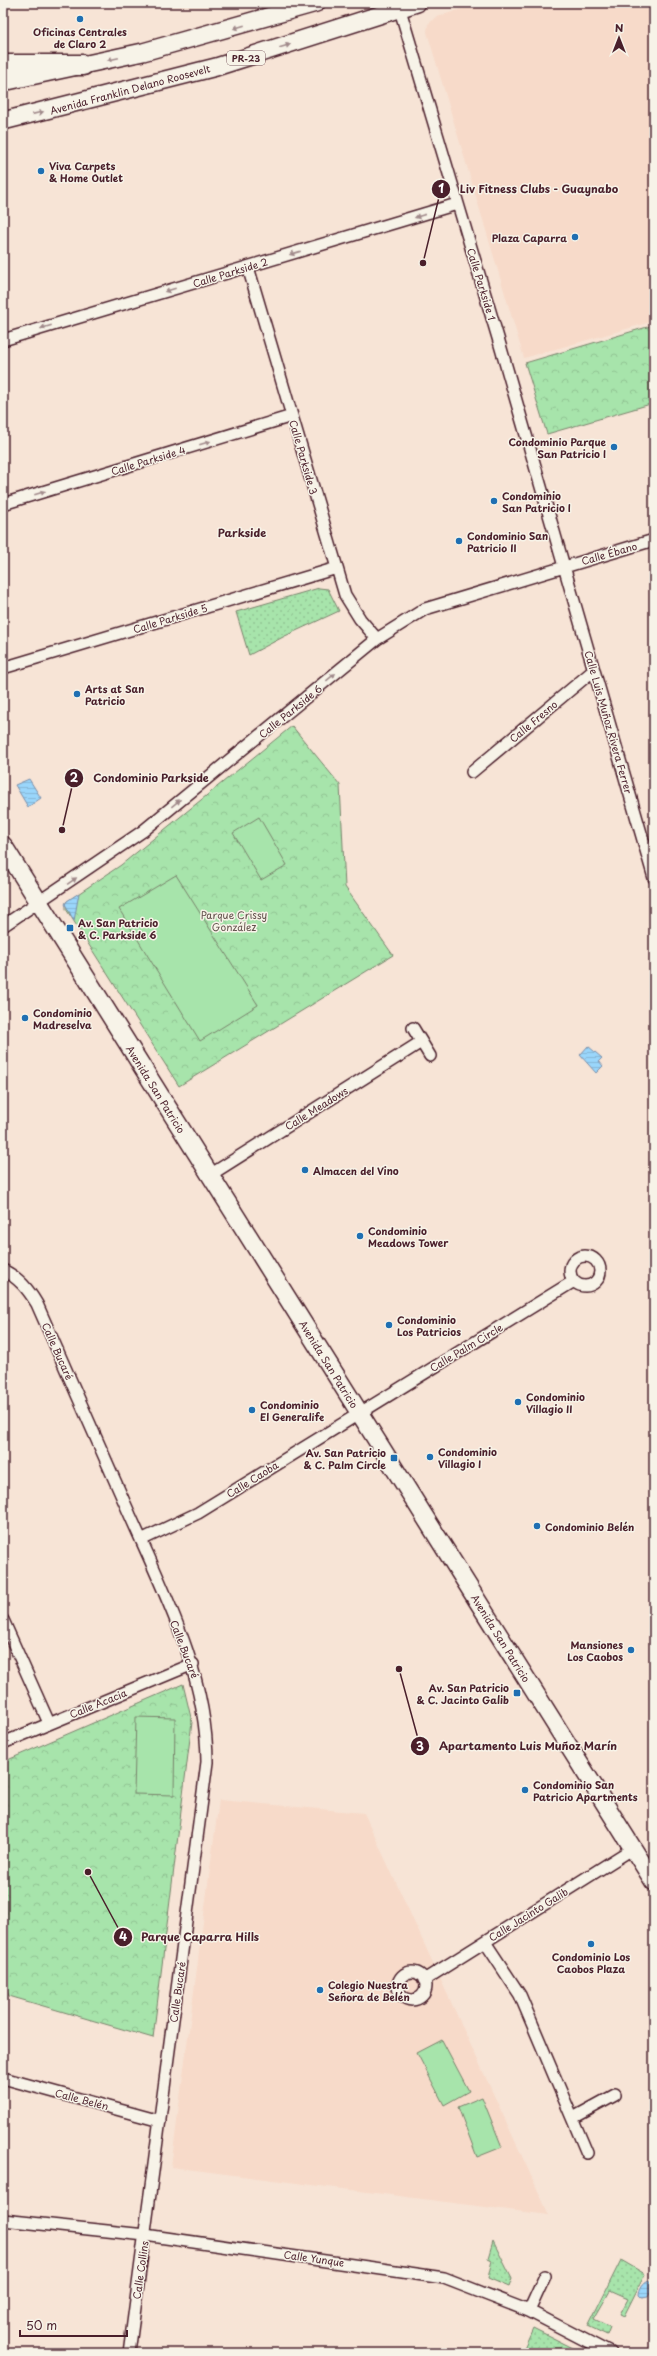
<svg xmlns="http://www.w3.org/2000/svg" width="657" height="2356" font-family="'Playpen Sans',sans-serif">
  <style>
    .built { fill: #f7dac9 }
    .grass { fill: url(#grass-dots); stroke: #78826b }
    .forest { fill: url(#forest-crowns); stroke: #78826b }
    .garden { fill: #a7e4ab; stroke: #78826b }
    .water { fill: url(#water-rules); stroke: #7a8da8 }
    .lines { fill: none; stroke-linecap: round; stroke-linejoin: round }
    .street-casing { stroke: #4a1f2b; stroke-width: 14 }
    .primary-casing { stroke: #4a1f2b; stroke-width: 20 }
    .highway-casing { stroke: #4a1f2b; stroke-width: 23 }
    .street { stroke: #f7f3e8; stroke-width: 11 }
    .primary { stroke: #f7f3e8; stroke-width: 17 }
    .highway { stroke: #f7f3e8; stroke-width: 20 }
    .oneway { fill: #a0898a }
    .poi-dot { fill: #1f6fb2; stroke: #f7f3e8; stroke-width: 1.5 }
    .labels { text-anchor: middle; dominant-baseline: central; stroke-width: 3; stroke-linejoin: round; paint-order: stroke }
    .shield { fill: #f7f3e8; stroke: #7e5f64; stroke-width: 1 }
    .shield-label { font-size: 9px; font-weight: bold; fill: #4a1f2b }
    .poi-label { font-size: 10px; font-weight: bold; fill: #4a1f2b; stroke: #f7f3e8; text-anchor: start }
    .street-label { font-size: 10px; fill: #4a1f2b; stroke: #f7f3e8 }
    .park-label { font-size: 10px; fill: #61504b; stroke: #f7f3e8 }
    .neighbourhood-label { font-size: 11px; font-weight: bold; fill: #4a1f2b; stroke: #f7f3e8 }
    .leader { fill: none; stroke: #4a1f2b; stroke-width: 1.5 }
    .callout-dot { fill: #4a1f2b; stroke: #f7f3e8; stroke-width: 1.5 }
    .mark-label { font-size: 12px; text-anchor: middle; font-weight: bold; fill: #fff }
    .callout-label { font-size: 11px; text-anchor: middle; font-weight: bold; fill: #4a1f2b; stroke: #f7f3e8; stroke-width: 3; stroke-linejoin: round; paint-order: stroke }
  </style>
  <defs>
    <pattern id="grass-dots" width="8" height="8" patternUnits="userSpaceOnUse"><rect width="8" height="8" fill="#a7e4ab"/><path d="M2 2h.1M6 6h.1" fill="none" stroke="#91c393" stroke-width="1.8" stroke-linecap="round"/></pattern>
    <pattern id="forest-crowns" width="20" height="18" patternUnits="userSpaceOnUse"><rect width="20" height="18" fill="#a7e4ab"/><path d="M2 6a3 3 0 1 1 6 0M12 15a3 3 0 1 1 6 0" fill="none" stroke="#91c393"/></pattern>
    <pattern id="water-rules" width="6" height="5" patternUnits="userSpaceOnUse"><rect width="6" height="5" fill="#9ad6fb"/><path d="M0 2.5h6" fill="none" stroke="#86b7d7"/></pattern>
  </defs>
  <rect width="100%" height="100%" fill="#f7e4d6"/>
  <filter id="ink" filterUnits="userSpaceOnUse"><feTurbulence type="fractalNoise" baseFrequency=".025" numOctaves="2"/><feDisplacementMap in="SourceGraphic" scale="8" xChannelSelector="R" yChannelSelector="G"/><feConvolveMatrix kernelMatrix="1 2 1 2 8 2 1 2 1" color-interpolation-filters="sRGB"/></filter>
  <g filter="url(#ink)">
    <path class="built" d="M479,3H654V321L524,358L427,32L428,24L437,17Z
      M219,1800L364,1813L549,2215L171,2167Z"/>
    <path class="grass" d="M319,588L328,589L339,611L285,636L249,655L236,612Z
      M493,2241L512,2279L509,2287L488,2278L492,2260L488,2258Z
      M621,2260L645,2274L624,2316L620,2314L628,2299L610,2291L594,2319L610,2327L607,2335L588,2326Z
      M533,2328L583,2353H534L524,2348Z"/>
    <path class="forest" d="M654,325V403L547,434L525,363Z
      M292,726L340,785L345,887L393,955L179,1086L66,909V902L121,865Z
      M183,1684L192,1722L153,2038L9,1996L3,1982V1762Z"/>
    <path class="garden" d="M259,817L287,865L261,880L233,833Z
      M176,875L258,1005L200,1041L119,909Z
      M136,1717L175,1718L174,1795L134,1794Z
      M442,2040L469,2091L444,2105L417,2053Z
      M482,2097L502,2147L477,2157L458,2107Z"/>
    <path class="water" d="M29,779L41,798L28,807L15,785Z
      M79,893L74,921L65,904L67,901Z
      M588,1046L602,1058L599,1061L603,1066L596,1073L580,1055Z
      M649,2280L652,2282L653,2288L648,2297L642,2298L639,2295C639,2289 643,2282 649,2280Z"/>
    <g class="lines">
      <g class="street-casing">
        <path id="street" d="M398,3L498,338L654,878
          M248,267L345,595L360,619L377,639
          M3,340L457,204
          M3,504L292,416
          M3,668L337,568
          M472,772L594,670
          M3,926L143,831L377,639L425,609L654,540
          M413,1028L430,1056
          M210,1175L421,1042
          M570 1271a15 15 0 1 1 30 0a15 15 0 1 1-30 0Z
          M3,1270C19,1278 28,1289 37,1304C68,1375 99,1445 130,1515C165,1594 207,1675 207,1762L129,2353
          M141,1540L198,1513L574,1281
          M3,1620L49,1723
          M3,1743L193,1664
          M485,1942L520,1995L587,2153
          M398 1986a14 14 0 1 1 28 0a14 14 0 1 1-28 0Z
          M424,1980L632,1849
          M3,2078L160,2121
          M573,2118L615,2095
          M3,2220L145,2235L444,2278L529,2311L610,2353
          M529,2311L545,2276"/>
      </g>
      <g class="primary-casing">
        <path id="primary" d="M3,82L143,52L316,3
          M3,121L216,67L417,3
          M3,845L654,1882"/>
      </g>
      <g class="highway-casing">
        <path id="highway" d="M3,65H83"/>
      </g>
      <use href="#street" class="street"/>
      <use href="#primary" class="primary"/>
      <use href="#highway" class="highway"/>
    </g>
    <defs><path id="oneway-solid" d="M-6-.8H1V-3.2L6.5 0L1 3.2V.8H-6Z"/></defs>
    <g class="oneway">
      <use href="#oneway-solid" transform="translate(239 27) rotate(163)"/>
      <use href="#oneway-solid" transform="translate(285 46) rotate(-17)"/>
      <use href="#oneway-solid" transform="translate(113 59) rotate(168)"/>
      <use href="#oneway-solid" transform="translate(38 113) rotate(-13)"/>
      <use href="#oneway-solid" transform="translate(420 216) rotate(163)"/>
      <use href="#oneway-solid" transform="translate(295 253) rotate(163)"/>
      <use href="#oneway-solid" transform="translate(170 290) rotate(163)"/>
      <use href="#oneway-solid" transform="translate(46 327) rotate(163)"/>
      <use href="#oneway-solid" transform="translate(205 443) rotate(-17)"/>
      <use href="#oneway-solid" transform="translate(40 493) rotate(-17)"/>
      <use href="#oneway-solid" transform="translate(331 677) rotate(-39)"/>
      <use href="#oneway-solid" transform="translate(176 803) rotate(-39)"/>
      <use href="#oneway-solid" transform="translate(72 881) rotate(-35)"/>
    </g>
  </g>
  <g class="poi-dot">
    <circle cx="80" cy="19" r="4"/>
    <circle cx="41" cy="171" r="4"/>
    <circle cx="575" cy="237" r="4"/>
    <circle cx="614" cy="447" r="4"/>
    <circle cx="494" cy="501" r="4"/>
    <circle cx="459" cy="541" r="4"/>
    <circle cx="77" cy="694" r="4"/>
    <rect x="66" y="924" width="8" height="8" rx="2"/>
    <circle cx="25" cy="1018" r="4"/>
    <circle cx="305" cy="1170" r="4"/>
    <circle cx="360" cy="1236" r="4"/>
    <circle cx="389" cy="1325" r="4"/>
    <circle cx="518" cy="1402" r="4"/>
    <circle cx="252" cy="1410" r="4"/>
    <circle cx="430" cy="1457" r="4"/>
    <rect x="390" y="1454" width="8" height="8" rx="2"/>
    <circle cx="537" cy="1526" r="4"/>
    <circle cx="631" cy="1650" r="4"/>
    <rect x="513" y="1689" width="8" height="8" rx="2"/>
    <circle cx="525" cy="1790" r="4"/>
    <circle cx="591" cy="1944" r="4"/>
    <circle cx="320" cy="1990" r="4"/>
  </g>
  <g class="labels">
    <rect class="shield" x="227" y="51" width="38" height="14" rx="3"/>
    <g class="shield-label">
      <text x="246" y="58">PR-23</text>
    </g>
    <g class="poi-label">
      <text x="80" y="31" text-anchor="middle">Oficinas Centrales<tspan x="80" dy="12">de Claro 2</tspan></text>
      <text x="49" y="165">Viva Carpets<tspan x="49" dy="12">&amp; Home Outlet</tspan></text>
      <text x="567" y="237" text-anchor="end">Plaza Caparra</text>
      <text x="606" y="441" text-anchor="end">Condominio Parque<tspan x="606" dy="12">San Patricio I</tspan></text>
      <text x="502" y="495">Condominio<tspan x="502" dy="12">San Patricio I</tspan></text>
      <text x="467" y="535">Condominio San<tspan x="467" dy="12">Patricio II</tspan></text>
      <text x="85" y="688">Arts at San<tspan x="85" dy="12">Patricio</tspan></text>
      <text x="78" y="922">Av. San Patricio<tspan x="78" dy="12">&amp; C. Parkside 6</tspan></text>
      <text x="33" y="1012">Condominio<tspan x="33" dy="12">Madreselva</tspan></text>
      <text x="313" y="1170">Almacen del Vino</text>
      <text x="368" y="1230">Condominio<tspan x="368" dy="12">Meadows Tower</tspan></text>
      <text x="397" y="1319">Condominio<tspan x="397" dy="12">Los Patricios</tspan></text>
      <text x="526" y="1396">Condominio<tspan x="526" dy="12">Villagio II</tspan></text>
      <text x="260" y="1404">Condominio<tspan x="260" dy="12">El Generalife</tspan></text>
      <text x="438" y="1451">Condominio<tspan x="438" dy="12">Villagio I</tspan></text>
      <text x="386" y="1452" text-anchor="end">Av. San Patricio<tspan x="386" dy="12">&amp; C. Palm Circle</tspan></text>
      <text x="545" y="1526">Condominio Belén</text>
      <text x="623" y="1644" text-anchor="end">Mansiones<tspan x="623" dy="12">Los Caobos</tspan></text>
      <text x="509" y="1687" text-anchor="end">Av. San Patricio<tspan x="509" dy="12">&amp; C. Jacinto Galib</tspan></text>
      <text x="533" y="1784">Condominio San<tspan x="533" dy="12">Patricio Apartments</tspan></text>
      <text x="591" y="1956" text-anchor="middle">Condominio Los<tspan x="591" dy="12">Caobos Plaza</tspan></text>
      <text x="328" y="1984">Colegio Nuestra<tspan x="328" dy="12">Señora de Belén</tspan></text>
    </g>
    <g class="street-label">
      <text transform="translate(130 89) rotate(-15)">Avenida Franklin Delano Roosevelt</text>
      <text transform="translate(230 272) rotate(-17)">Calle Parkside 2</text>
      <text transform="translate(482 284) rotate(73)">Calle Parkside 1</text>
      <text transform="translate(304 457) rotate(74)">Calle Parkside 3</text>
      <text transform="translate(148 460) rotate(-17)">Calle Parkside 4</text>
      <text transform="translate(609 553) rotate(-16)">Calle Ébano</text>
      <text transform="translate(170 618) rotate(-17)">Calle Parkside 5</text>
      <text transform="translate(290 711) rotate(-39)">Calle Parkside 6</text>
      <text transform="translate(533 721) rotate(-40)">Calle Fresno</text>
      <text transform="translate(609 722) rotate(74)">Calle Luis Muñoz Rivera Ferrer</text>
      <text transform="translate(156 1089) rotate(58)">Avenida San Patricio</text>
      <text transform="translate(316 1108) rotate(-32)">Calle Meadows</text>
      <text transform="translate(466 1347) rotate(-31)">Calle Palm Circle</text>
      <text transform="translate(58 1351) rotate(66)">Calle Bucaré</text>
      <text transform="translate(329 1364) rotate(58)">Avenida San Patricio</text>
      <text transform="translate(252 1479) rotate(-32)">Calle Caoba</text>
      <text transform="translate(501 1638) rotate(58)">Avenida San Patricio</text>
      <text transform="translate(185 1649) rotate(69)">Calle Bucaré</text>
      <text transform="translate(98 1703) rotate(-22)">Calle Acacia</text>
      <text transform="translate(528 1914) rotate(-32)">Calle Jacinto Galib</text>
      <text transform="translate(177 1992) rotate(-82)">Calle Bucaré</text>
      <text transform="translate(82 2099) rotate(15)">Calle Belén</text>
      <text transform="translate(314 2258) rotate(8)">Calle Yunque</text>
      <text transform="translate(140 2270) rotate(-82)">Calle Collins</text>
    </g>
    <g class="park-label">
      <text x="234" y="914">Parque Crissy<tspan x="234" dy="12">González</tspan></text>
    </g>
    <g class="neighbourhood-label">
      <text x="242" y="532">Parkside</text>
    </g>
  </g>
  <path class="leader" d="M423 263L441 189M62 830L74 778M399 1669L420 1746M88 1872L123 1937"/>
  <g class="callout-dot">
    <circle cx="423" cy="263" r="4"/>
    <circle cx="62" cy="830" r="4"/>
    <circle cx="399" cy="1669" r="4"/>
    <circle cx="88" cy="1872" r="4"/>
    <circle cx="441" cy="189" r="10"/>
    <circle cx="74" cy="778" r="10"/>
    <circle cx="420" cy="1746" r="10"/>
    <circle cx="123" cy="1937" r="10"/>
  </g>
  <g class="mark-label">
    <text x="441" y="193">1</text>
    <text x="74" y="782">2</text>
    <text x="420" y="1751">3</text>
    <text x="123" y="1941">4</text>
  </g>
  <g class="callout-label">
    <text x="539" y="193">Liv Fitness Clubs - Guaynabo</text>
    <text x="151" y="782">Condominio Parkside</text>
    <text x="528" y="1750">Apartamento Luis Muñoz Marín</text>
    <text x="200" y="1941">Parque Caparra Hills</text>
  </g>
  <rect width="657" height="2356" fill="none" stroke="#f7f3e8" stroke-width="16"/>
  <rect x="8" y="8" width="641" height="2340" fill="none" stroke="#4a1f2b" stroke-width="1.5" filter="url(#ink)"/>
  <g transform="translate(619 38)" stroke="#f7f3e8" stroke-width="3" paint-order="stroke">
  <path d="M0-3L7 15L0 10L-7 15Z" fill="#4a1f2b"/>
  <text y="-6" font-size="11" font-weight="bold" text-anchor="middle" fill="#4a1f2b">N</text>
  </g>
  <path d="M20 2330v6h107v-6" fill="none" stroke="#4a1f2b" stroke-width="2"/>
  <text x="26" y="2330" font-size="12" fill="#4a1f2b" stroke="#f7f3e8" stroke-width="3" paint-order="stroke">50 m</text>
</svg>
